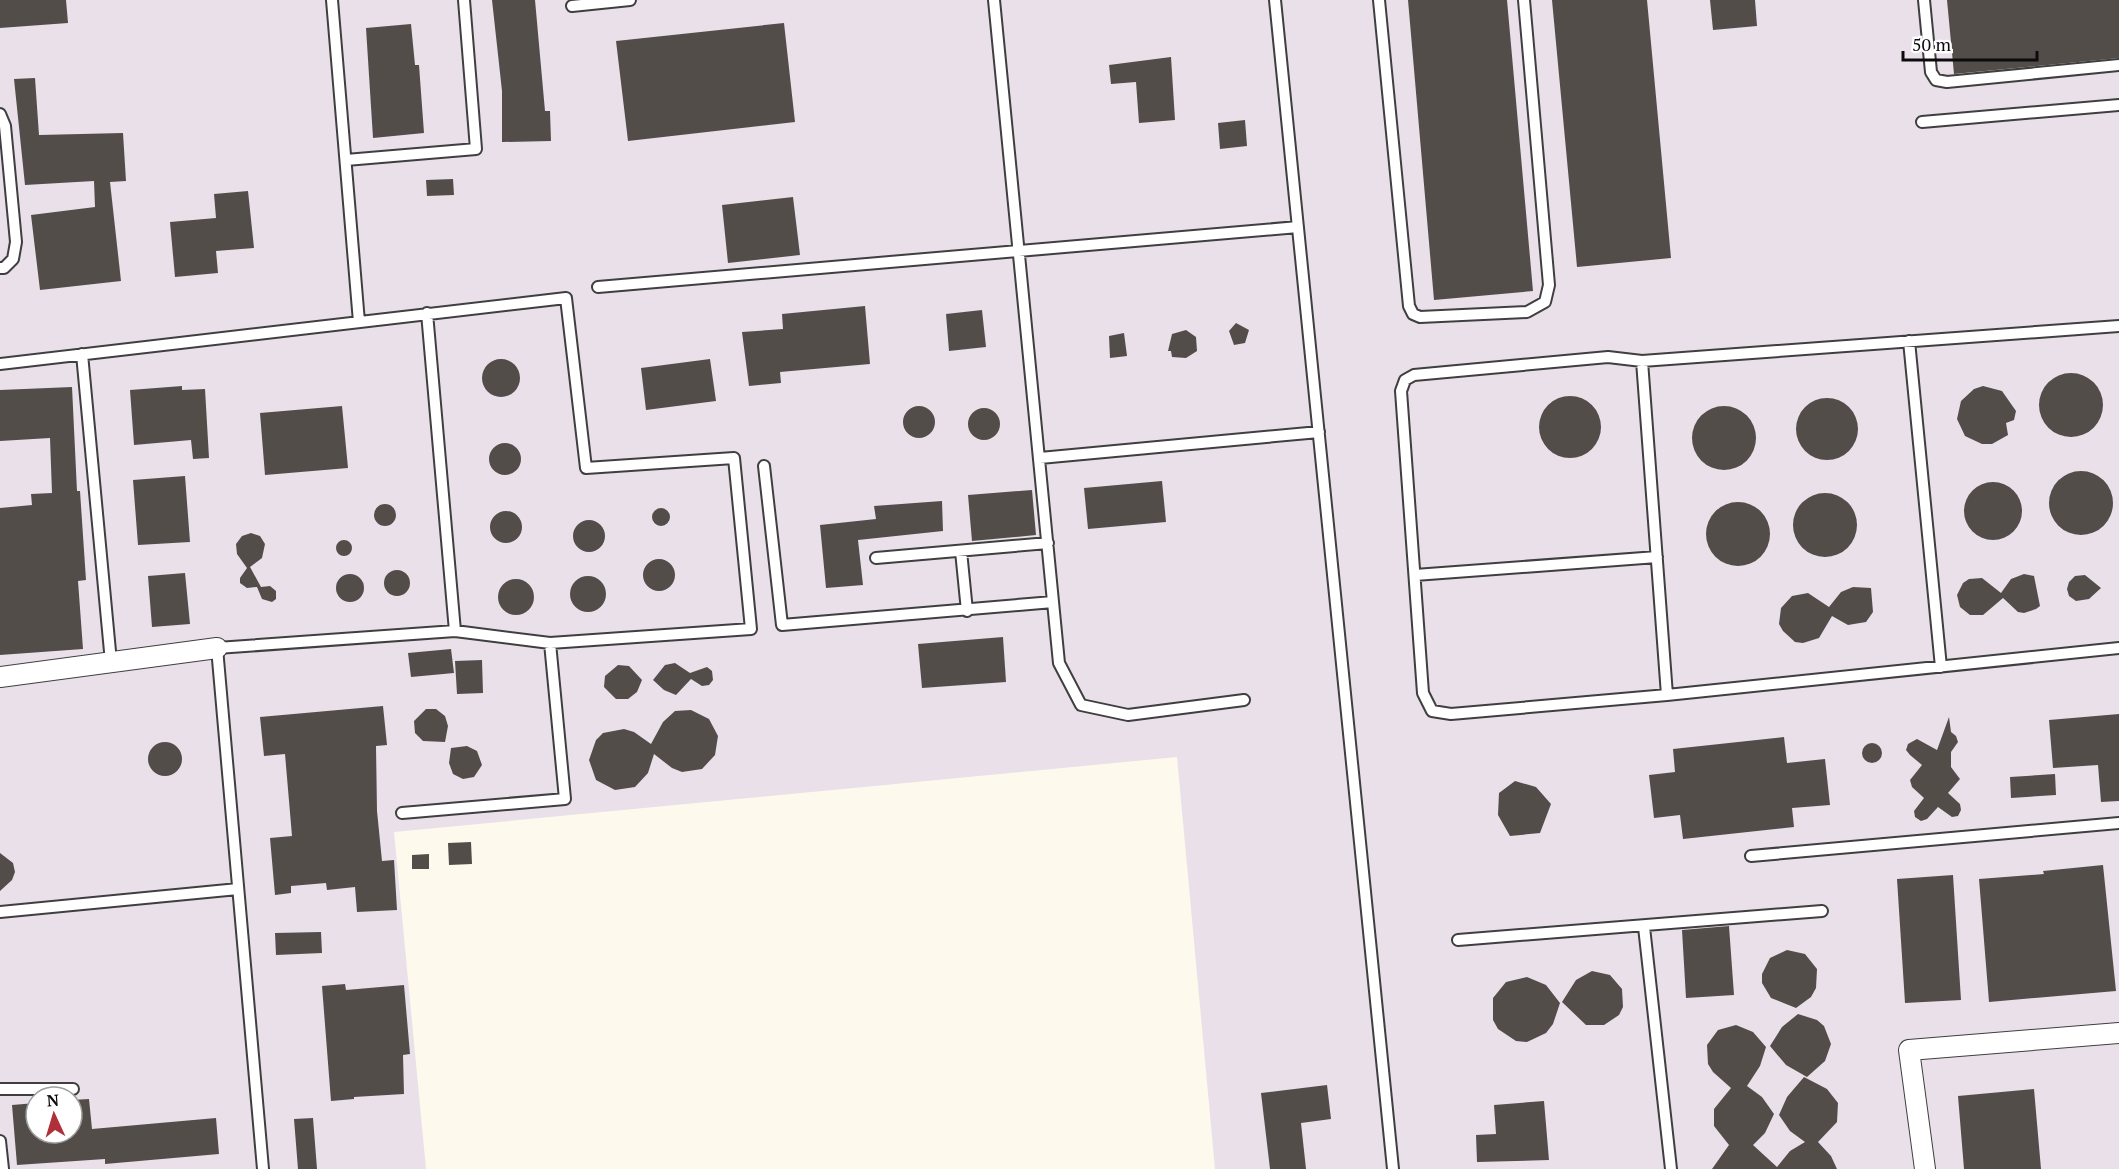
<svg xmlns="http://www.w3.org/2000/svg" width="2119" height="1169" font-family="'PT Serif',serif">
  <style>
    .industrial { fill: #e9e0ea; fill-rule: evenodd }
    .building { fill: #534d49 }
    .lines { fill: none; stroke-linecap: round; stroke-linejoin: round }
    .lane-casing { stroke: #3f3f3f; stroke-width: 14 }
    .street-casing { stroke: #3f3f3f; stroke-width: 22 }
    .lane { stroke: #fff; stroke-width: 10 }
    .street { stroke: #fff; stroke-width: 20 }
  </style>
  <rect width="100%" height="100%" fill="#fdf9ec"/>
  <path class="industrial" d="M0,0H2119V1169H1215L1177,757L394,832L426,1169H0ZM36,1097H72V1133H36Z"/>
  <path class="building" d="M0,0H66L68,23L0,28Z
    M492,0H535L545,111H550L551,141L502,142V91Z
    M1408,0H1507L1533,291L1434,300Z
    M1552,0H1647L1671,258L1577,267Z
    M1710,0H1755L1757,26L1713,30Z
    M1947,0H2119V58L1954,74Z
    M784,23L795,122L628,141L616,41Z
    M411,24L415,65H419L424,133L373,138L366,28Z
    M1171,57L1175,120L1139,123L1136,82L1111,84L1109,65Z
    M35,78L39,135L123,133L126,181L110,182L121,281L40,290L31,215L95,207L94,181L25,185L14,79Z
    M1245,120L1247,146L1220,149L1218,123Z
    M453,179L454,195L427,196L426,180Z
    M248,191L254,248L216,251L218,273L175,277L170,222L216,218L214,194Z
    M793,197L800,255L728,263L722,205Z
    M865,306L870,364L780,372L781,383L749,386L742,332L783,329L782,314Z
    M982,310L986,347L949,351L946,314Z
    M1236,323L1249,330L1245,343L1234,345L1229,331Z
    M1186,330L1196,337L1197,351L1186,358L1172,357L1171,351H1168L1172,334Z
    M1124,333L1127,356L1110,358L1109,336Z
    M710,359L716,401L646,410L641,368Z
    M482 378a19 19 0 1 1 38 0a19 19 0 1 1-38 0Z
    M2039 405a32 32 0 1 1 64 0a32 32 0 1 1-64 0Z
    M182,386V390L205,389L209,458L193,459L191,440L134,445L130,390Z
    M1983,386L2002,391L2016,411L2014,420L2006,423L2008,435L1992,444H1982L1965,436L1957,419L1961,401L1974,389Z
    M72,387L77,491H80L86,580L78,581L83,649L0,655V508L32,505L31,494L52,493L50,438L0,441V390Z
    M1539 427a31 31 0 1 1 62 0a31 31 0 1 1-62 0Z
    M1796 429a31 31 0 1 1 62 0a31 31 0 1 1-62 0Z
    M1692 438a32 32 0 1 1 64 0a32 32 0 1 1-64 0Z
    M342,406L348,468L265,475L260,413Z
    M903 422a16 16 0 1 1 32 0a16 16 0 1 1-32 0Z
    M968 424a16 16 0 1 1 32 0a16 16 0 1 1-32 0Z
    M489 459a16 16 0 1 1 32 0a16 16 0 1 1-32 0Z
    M2049 503a32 32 0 1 1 64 0a32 32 0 1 1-64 0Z
    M185,476L190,542L138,545L133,480Z
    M1162,481L1166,522L1088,529L1084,488Z
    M1964 511a29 29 0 1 1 58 0a29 29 0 1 1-58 0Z
    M1032,490L1036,535L972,541L968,495Z
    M1793 525a32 32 0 1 1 64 0a32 32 0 1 1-64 0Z
    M942,501L943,531L858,540L863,585L826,588L820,525L876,519L874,506Z
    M1706 534a32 32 0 1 1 64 0a32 32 0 1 1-64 0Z
    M374 515a11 11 0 1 1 22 0a11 11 0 1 1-22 0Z
    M652 517a9 9 0 1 1 18 0a9 9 0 1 1-18 0Z
    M490 527a16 16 0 1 1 32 0a16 16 0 1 1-32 0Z
    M573 536a16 16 0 1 1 32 0a16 16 0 1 1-32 0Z
    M251,533L260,536L265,544L262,558L250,567L261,587L270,586L276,591V599L272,602L262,599L257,587L247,588L240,583V578L247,568L237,554L236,544L242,536Z
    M336 548a8 8 0 1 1 16 0a8 8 0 1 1-16 0Z
    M643 575a16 16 0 1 1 32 0a16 16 0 1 1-32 0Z
    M384 583a13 13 0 1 1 26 0a13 13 0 1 1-26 0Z
    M185,573L190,624L152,627L148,576Z
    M336 588a14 14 0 1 1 28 0a14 14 0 1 1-28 0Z
    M2024,574L2034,576L2040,606L2036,609L2024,613L2018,612L2003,598L1983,615H1970L1960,607L1957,595L1963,583L1969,579L1982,578L2001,593L2011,579Z
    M2085,575L2101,588L2089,599L2076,601L2069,596L2067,589L2069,582L2075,576Z
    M570 594a18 18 0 1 1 36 0a18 18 0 1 1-36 0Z
    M498 597a18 18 0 1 1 36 0a18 18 0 1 1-36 0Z
    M1853,587L1871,588L1873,612L1866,622L1848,625L1832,616L1819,638L1803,643L1795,642L1783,631L1779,624L1781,608L1792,596L1808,593L1829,607L1841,592Z
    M1003,637L1006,682L922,688L918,644Z
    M451,649L454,673L411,677L408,653Z
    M482,660L483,693L457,694L455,661Z
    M675,663L690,673L707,667L712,671L713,680L709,685L702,686L691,679L676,695L664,690L653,680L665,665Z
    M618,665L629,666L642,680L637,692L628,699H616L604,687L605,676Z
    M383,706L387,745L376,746L377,811L382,861L394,860L397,910L357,912L355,887L327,890L326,883L291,886V893L275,895L270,838L292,836L285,754L264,756L260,717Z
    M426,709H436L445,716L448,726L445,742L423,741L415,733L414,721Z
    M691,710L709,719L718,736L715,755L702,769L682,772L672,768L654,754L648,773L635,787L615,790L596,780L589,760L596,740L603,733L624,729L634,732L651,744L663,722L675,711Z
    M2119,714V801L2101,802L2098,765L2053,768L2049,720Z
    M1949,717L1951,732L1956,736L1958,742L1951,752V767L1960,779L1948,793L1960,804L1961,810L1958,816L1952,817L1938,807L1927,819L1921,821L1915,817L1914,811L1924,798L1912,787L1910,780L1922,765L1910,755L1906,750L1908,744L1917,739L1937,750Z
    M1784,737L1787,763L1825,759L1830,805L1792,808L1794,827L1683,839L1680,815L1654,818L1649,775L1675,772L1673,749Z
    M148 759a17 17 0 1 1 34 0a17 17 0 1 1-34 0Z
    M1862 753a10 10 0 1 1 20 0a10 10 0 1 1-20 0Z
    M467,746L477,751L482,765L474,777L463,779L453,774L449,763L451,748Z
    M2055,774L2056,795L2011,798L2010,777Z
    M1515,781L1536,787L1551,804L1540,833L1510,836L1498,815L1499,793Z
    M471,842L472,864L449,865L448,843Z
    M0,853L13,863L15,872L12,880L0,891Z
    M429,854V869H412V855Z
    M2103,865L2116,991L1989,1002L1979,879L2044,874L2043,871Z
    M1953,875L1961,1000L1905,1003L1897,879Z
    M1729,926L1734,995L1686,998L1682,930Z
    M321,932L322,953L276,955L275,933Z
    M1787,950L1805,954L1817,969L1816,988L1811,997L1796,1008L1771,998L1762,983V974L1770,958Z
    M1592,971L1610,975L1622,989L1623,1007L1619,1015L1604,1025H1586L1562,1002L1576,980Z
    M1527,977L1546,985L1560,1003L1553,1024L1546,1033L1527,1042L1516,1041L1498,1029L1493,1020V998L1506,982Z
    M345,984L346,990L404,985L410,1054L403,1055L404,1094L354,1097V1099L331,1101L322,986Z
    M1798,1014L1817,1020L1824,1026L1831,1044L1825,1061L1807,1077L1786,1065L1770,1046L1782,1027Z
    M1736,1025L1753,1032L1766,1047L1760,1066L1747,1086L1762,1097L1774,1114L1765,1133L1753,1145L1777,1167L1790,1151L1805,1142L1790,1131L1779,1115L1787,1097L1804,1077L1827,1089L1838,1103L1837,1122L1818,1142L1831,1156L1837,1169H1712L1729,1145L1714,1126V1109L1731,1088L1713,1072L1708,1064L1707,1045L1718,1030Z
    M1327,1085L1331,1119L1301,1123L1306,1169H1270L1261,1093Z
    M2034,1089L2041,1169H1964L1958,1096Z
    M89,1099L92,1129L216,1118L219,1154L105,1164V1159L17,1165L12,1105L36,1103V1133H72V1100Z
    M1544,1101L1549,1160L1477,1162L1476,1135L1496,1134L1494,1105Z
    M313,1118L317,1169H298L294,1119Z"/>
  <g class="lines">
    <g class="lane-casing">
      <path id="lane" d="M332,0L359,322
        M994,0L1059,663L1081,705L1128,715L1244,700
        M1275,0L1393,1169
        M1379,0L1409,306L1413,314L1420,317L1527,312L1545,302L1549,285L1524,0
        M1924,0L1931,72L1936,80L1947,82L2119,65
        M572,6L630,0
        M0,114L5,126L16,242L13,259L4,268H0
        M1922,122L2119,105
        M346,160L476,149L464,0
        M598,287L1298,227
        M2119,326L1642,361L1608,357L1414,375L1405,380L1401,391L1423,693L1432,711L1451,714L1667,695L2119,648
        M1909,341L1941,667
        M82,354L111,662
        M1642,361L1667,695
        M0,364L566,298L586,468L734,458L751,629L550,643L455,631
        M1040,458L1319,432
        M764,466L782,625L1053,602
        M961,551L967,611
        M876,558L1048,543
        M1415,575L1657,557
        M402,813L565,799L550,643
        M1751,856L2119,823
        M0,912L238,889
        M1644,927L1671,1169
        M1458,940L1822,911
        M0,1089H73
        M0,1141L3,1169
        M263,1169L217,648L455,631L427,313"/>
    </g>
    <g class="street-casing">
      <path id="street" d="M0,677L217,648
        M1925,1169L1909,1050L2119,1033"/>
    </g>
    <use href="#lane" class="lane"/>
    <use href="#street" class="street"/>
  </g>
  <g transform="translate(54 1115) rotate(356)"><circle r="28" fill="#ffffff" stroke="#9e9e9e" stroke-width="1.5"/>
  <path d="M0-4.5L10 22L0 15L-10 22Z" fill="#af3039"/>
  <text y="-9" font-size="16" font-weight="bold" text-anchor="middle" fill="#0c0c0c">N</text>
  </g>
  <path d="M1903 51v9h134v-9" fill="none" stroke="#0c0c0c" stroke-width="3"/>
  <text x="1912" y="51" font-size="18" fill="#0c0c0c" stroke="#ffffff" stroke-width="4.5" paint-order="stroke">50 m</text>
</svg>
